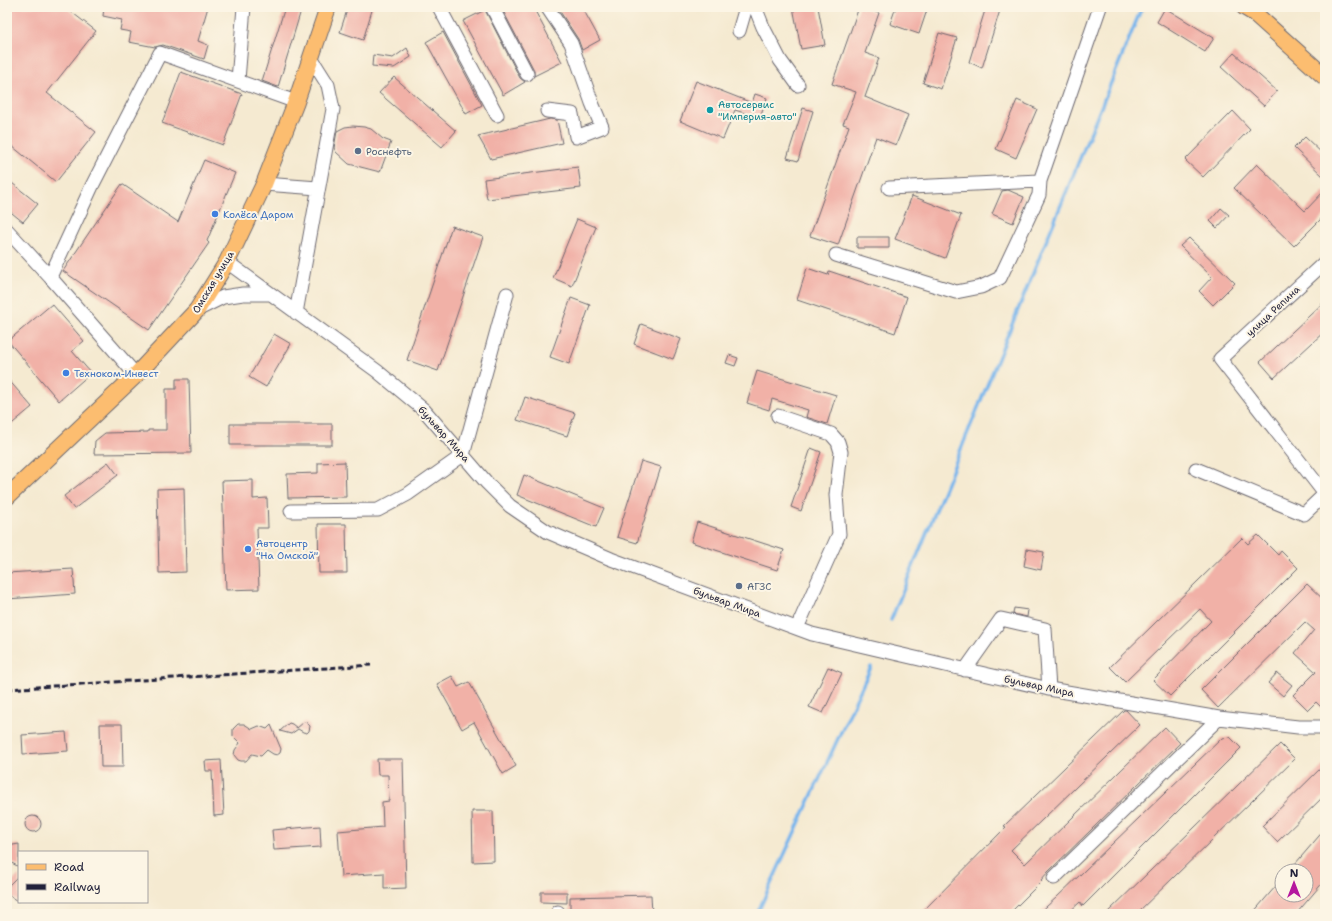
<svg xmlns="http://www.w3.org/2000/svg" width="1332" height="921" font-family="'Shantell Sans',sans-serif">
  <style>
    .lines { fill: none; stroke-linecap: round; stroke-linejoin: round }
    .stream { stroke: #79b6ec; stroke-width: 3.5 }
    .building { fill: #f1b1a7 }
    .minor-casing { stroke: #6c6870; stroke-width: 15 }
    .major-casing { stroke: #6c6870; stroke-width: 18 }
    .minor { stroke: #fff; stroke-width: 13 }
    .major { stroke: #fcbd6f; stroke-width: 16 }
    .rail { stroke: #22223b; stroke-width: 3; stroke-dasharray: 6 3; stroke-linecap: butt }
    .culture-dot { fill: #0f9aa8; stroke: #fcf5e5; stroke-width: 1.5 }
    .service-dot { fill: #5c6f8a; stroke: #fcf5e5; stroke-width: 1.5 }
    .shop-dot { fill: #3f7fe0; stroke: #fcf5e5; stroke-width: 1.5 }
    .labels { text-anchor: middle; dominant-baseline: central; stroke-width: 4; stroke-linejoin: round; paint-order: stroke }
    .culture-label { font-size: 10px; fill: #0d838f; stroke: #fcf5e5; text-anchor: start }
    .service-label { font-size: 10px; fill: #4e5e75; stroke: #fcf5e5; text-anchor: start }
    .shop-label { font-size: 10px; fill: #366cbe; stroke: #fcf5e5; text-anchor: start }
    .street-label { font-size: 10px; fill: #22223b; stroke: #fcf5e5 }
  </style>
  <rect width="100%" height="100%" fill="#fcf5e5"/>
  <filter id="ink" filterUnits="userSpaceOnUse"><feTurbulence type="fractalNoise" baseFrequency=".025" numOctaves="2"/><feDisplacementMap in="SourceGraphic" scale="8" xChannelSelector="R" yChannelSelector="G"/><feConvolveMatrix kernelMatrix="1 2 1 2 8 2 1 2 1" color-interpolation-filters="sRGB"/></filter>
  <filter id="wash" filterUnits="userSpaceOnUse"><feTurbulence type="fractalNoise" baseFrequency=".012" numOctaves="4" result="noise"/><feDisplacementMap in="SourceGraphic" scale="16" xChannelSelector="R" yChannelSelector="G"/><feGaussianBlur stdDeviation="0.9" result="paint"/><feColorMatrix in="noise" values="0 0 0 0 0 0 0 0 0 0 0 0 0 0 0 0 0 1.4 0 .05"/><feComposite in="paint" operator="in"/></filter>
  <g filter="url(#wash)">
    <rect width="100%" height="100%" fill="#f5ead1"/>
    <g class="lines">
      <path class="stream" d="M891,620L1142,7
        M757,914L871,667"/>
    </g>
    <g id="blocks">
      <path class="building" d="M7,7H65L96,31L47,93L96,132L56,182L7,142Z
        M104,7H208L198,41L208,45L204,59L163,45L155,47L129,42L131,32L120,30L122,20L103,16Z
        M285,7H302L278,87L262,81Z
        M348,7H373L363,40L340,32Z
        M501,7H533L562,62L534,76V70Z
        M557,7H582L600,40L582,50L578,39Z
        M793,7H818L825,45L801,49Z
        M859,7L879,13L865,53L879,58L865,97L908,115L896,145L876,137L838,245L810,236L849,126L843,124L856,92L832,84Z
        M896,7H928L919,34L890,24Z
        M986,7H1001L982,68L969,62Z
        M1165,8L1214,38L1205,52L1157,22Z
        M485,10L520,78L525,82L503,95L463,21Z
        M443,32L482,105L466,114L426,42Z
        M939,33L957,38L941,89L923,83Z
        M407,48L411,57L394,68L372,66L373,55L393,58Z
        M1234,53L1277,91L1264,106L1221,67Z
        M181,72L242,94L223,145L162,123Z
        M394,77L456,131L442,147L379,93Z
        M696,81L752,103L755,94L767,98L760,118L735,110L723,139L680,121Z
        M1017,100L1037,109L1016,158L996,149Z
        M803,108L813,111L798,161L787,158Z
        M1233,111L1250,129L1203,177L1185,160Z
        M550,119L557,120L562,143L491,159L478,136Z
        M353,126L364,127L371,129L383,139L391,142L380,172L349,164L336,152L334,148L337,131L345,127Z
        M1305,137L1325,156V178L1294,148Z
        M204,160L235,173L207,241L209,243L149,330L63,271L122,184L178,222Z
        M1257,164L1305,211L1325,190V215L1294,246L1234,188Z
        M578,167L581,188L487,199L484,179Z
        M7,179L38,204L23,222L7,209Z
        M1008,190L1024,197L1013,223L992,214L1002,191Z
        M912,196L961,215L945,258L895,239Z
        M1221,208L1229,215L1217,228L1210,221Z
        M577,219L596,227L572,286L553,278Z
        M452,226L483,237L438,371L407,360Z
        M857,237H889V248H857Z
        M1189,238L1235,283L1213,305L1199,291L1212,277L1180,246Z
        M807,268L828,275L829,271L907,297L895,333L797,300Z
        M571,298L590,305L569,364L550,357Z
        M1325,301V331L1274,378L1260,362Z
        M52,304L84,341L72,351L91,373L59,401L8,341Z
        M641,324L681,339L673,359L634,344Z
        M274,334L291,344L266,387L249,377Z
        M729,355L738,358L735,366L726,363Z
        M757,371L836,395L827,424L806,417L808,410L772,399L769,410L747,403Z
        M7,378L32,407L7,428Z
        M176,379H189L191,453L94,454L95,441L105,433L148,432V430H166V389H176Z
        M525,397L575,413L567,436L517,420Z
        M230,424H332V445H230Z
        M811,448L821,452L801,511L791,507Z
        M641,461L661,467L637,543L617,537Z
        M108,462L118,475L74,509L64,496Z
        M345,462L346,497L288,498L287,474L318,473V463Z
        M524,475L604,508L596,527L517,495Z
        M253,480V499L267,498L268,528H257L259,589L226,590L222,481Z
        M184,488L186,572L159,573L157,489Z
        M697,522L784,550L777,570L691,542Z
        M318,524H346L347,573H319Z
        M1258,535L1278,555L1281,551L1298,568L1170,696L1153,680L1211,621L1200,609L1125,682L1110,667L1242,538L1248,544Z
        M1027,549L1044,552L1041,570L1024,566Z
        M73,569L75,594L7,599V573Z
        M1307,584L1325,601V711L1316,702L1308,710L1293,695L1316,672L1295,653L1314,630L1305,622L1218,708L1201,690Z
        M1014,608L1028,610L1027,617L1013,614Z
        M828,667L842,673L823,713L809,707Z
        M1277,673L1292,685L1283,696L1268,683Z
        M452,676L458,687L469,682L516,766L503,774L474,722L462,729L437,684Z
        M1124,710H1126L1140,725L1011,850L1025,864L1165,727L1180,743L1048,872L1041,880L1042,881L1009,914H920L1006,827L1004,826Z
        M304,722L307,723L310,726L309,731L307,733L303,732L298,729L291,734L280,731L289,723L292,724L297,728Z
        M100,724H122L123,767H101Z
        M238,724H244L252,729L259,726L267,729L271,725L281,749L280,753L277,755L273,754L267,750L261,756L252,754L246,761H241L238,760L234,755L235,750L240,743L233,736V729Z
        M66,732L68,751L23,754L22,735Z
        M1230,737L1241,748L1083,906L1080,902L1067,914H1038L1056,898L1222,738Z
        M1280,744L1295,759L1213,839L1136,914H1106Z
        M377,759H403L406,888L384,889V873L341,876L338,831L383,827L382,802L389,801L388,775H378Z
        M221,760L224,815L214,816L212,771H206L205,761Z
        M1325,764V795L1277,842L1262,826Z
        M472,811H493L494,861L473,862Z
        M25 824a8 8 0 1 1 16 0a8 8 0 1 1-16 0Z
        M320,826L321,847L274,850L272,830Z
        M1325,829V880L1296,914H1252L1282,879V895H1306V871H1289Z
        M19,844V867L10,862L7,856L8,849L13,845Z
        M19,875V902L11,897L7,891L9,885Z
        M541,892H567V903L541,902Z
        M651,895L652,914H570V897Z"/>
    </g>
  </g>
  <g filter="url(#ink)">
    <use href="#blocks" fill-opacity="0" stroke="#6c6870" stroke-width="1"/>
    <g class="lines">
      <g class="minor-casing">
        <path id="minor" d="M439,7L497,115
          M492,7L527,74
          M755,7L763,27L780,60L798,85
          M739,31L746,7
          M238,80L244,7
          M547,111L572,114L576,137L602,127L592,103L571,43L547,7
          M264,184L318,188
          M889,188L1040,181L1100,7
          M7,230L50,277
          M836,255L956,292L981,287L1000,278L1039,195L1040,181
          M227,262L377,371L424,410L487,483L510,506L548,532L611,559L812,634L1049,689L1219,718L1298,727H1325
          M197,310L223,297L243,294H271
          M296,313L333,109L328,85L311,58
          M136,375L50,277L92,186L160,53L296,102
          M778,416L831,434L838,442L841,452L836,495L839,534L797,628
          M1196,469L1304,514L1325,494L1220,359L1325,262
          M291,511L378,510L408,494L463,455L507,294
          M965,670L1001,619L1045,629L1049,689
          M1054,878L1219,718
          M558,912L559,914"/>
      </g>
      <g class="major-casing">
        <path id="major" d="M1244,7L1254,13L1325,77
          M7,497L136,375L197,310L227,262L264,184L296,102L328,7"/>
      </g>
      <use href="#minor" class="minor"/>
      <use href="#major" class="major"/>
      <path class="rail" d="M7,689L371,665"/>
    </g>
  </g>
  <circle class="culture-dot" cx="710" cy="110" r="4"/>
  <g class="service-dot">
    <circle cx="358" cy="151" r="4"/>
    <circle cx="739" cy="586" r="4"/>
  </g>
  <g class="shop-dot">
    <circle cx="215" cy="214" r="4"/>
    <circle cx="66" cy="373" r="4"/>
    <circle cx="248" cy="549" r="4"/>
  </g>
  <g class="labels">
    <g class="culture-label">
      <text x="718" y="104">Автосервис<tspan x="718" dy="12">"Империя-авто"</tspan></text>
    </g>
    <g class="service-label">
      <text x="366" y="151">Роснефть</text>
      <text x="747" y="586">АГЗС</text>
    </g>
    <g class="shop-label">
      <text x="223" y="214">Колёса Даром</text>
      <text x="74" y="373">Техноком-Инвест</text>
      <text x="256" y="543">Автоцентр<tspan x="256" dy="12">"На Омской"</tspan></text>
    </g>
    <g class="street-label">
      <text transform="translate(213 282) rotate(-59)">Омская улица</text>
      <text transform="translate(1273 311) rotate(-43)">улица Репина</text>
      <text transform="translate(444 434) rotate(48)">бульвар Мира</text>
      <text transform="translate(727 602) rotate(20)">бульвар Мира</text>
      <text transform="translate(1039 686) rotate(12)">бульвар Мира</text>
    </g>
  </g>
  <rect width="1332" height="921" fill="none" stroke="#fcf5e5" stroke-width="24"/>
  <rect x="18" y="851" width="130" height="52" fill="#fcf5e5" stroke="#a5a1a1"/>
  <rect x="26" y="864" width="20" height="6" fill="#fcbd6f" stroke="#a5a1a1"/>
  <text x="54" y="871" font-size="12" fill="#22223b">Road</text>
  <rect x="26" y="884" width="20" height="6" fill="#22223b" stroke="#a5a1a1"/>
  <text x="54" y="891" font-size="12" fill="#22223b">Railway</text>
  <g transform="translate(1294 883)"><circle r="19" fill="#fcf5e5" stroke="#a5a1a1"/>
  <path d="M0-3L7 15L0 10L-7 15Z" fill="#b5179e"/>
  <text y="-6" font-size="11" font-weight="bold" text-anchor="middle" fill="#22223b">N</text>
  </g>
</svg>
